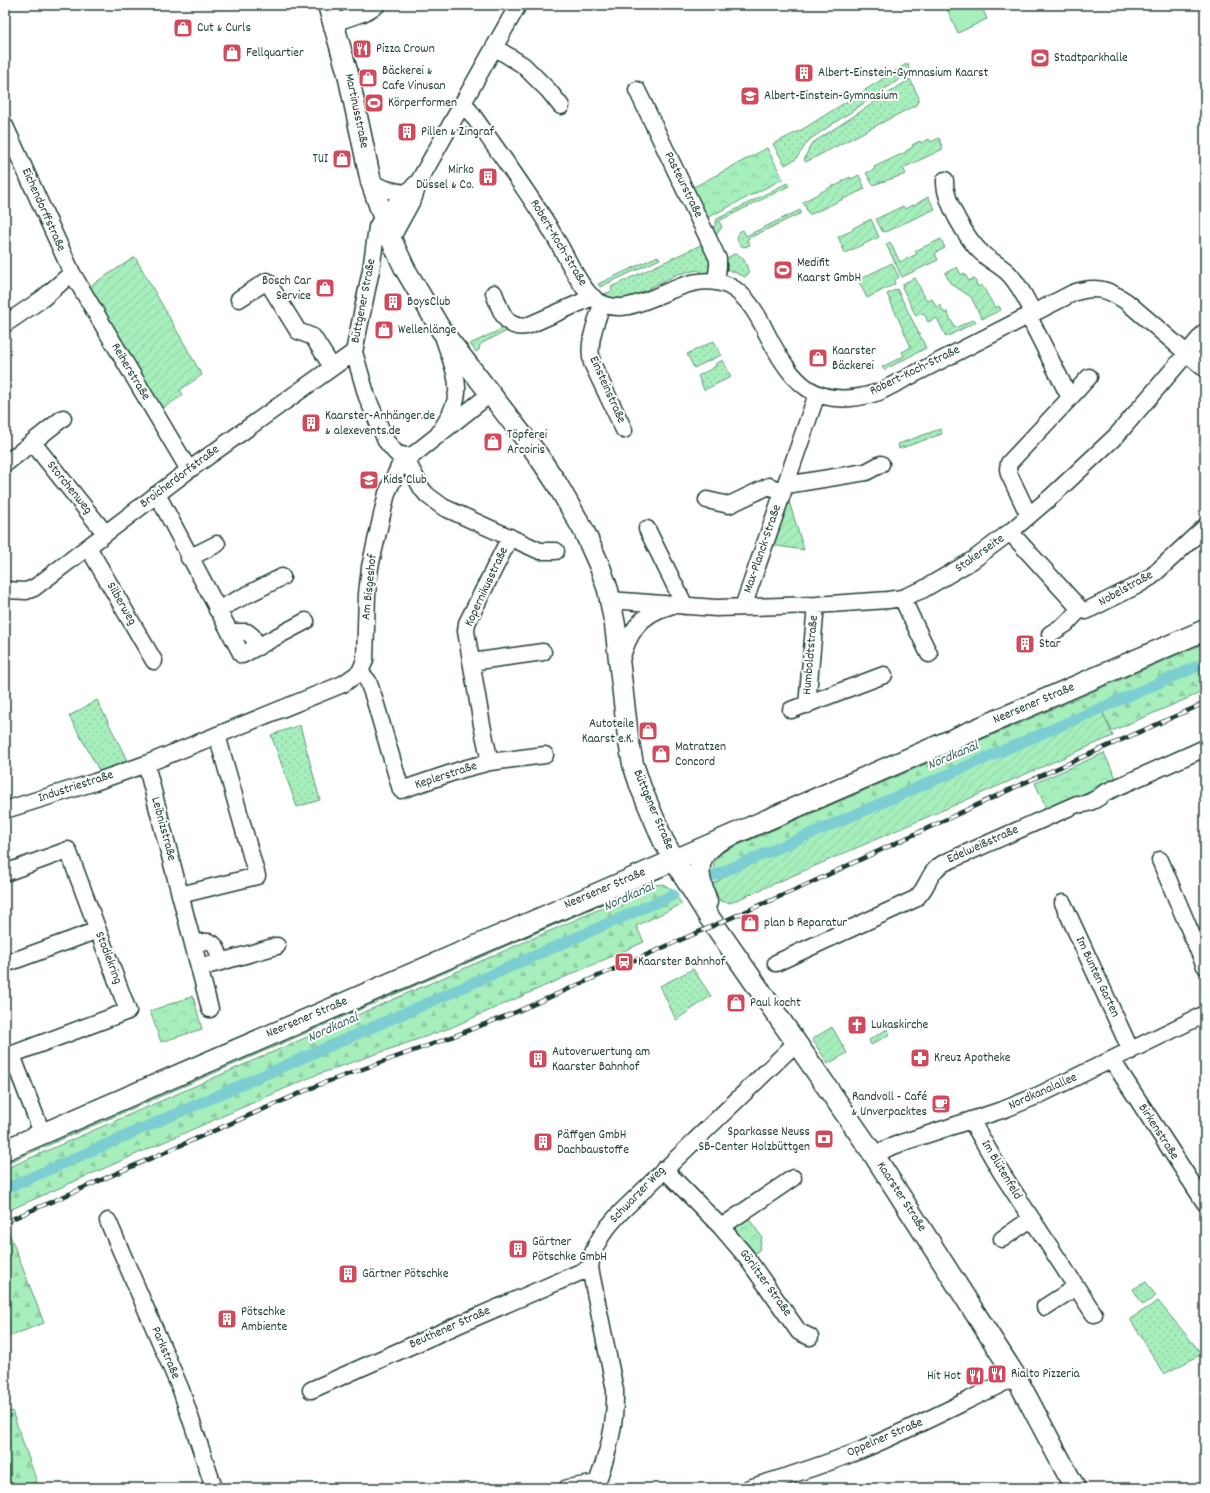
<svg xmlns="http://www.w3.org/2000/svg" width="1210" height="1493" font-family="Dekko,sans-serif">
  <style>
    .grass { fill: url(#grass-dots); stroke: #629678 }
    .forest { fill: url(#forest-firs); stroke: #629678 }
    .park { fill: url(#park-crowns); stroke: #629678 }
    .garden { fill: url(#garden-furrows); stroke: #629678 }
    .pitch { fill: #a6eebc; stroke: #629678 }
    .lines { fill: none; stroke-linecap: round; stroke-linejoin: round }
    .canal { stroke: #7cced2; stroke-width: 11 }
    .minor-casing { stroke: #1f3d34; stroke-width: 19 }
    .major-casing { stroke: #1f3d34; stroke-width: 23 }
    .minor { stroke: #fff; stroke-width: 16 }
    .major { stroke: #fff; stroke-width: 20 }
    .rail-casing { stroke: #1f3d34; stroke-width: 4.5 }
    .rail { stroke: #fff; stroke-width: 3; stroke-dasharray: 9; stroke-linecap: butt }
    .labels { text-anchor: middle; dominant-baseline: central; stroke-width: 4; stroke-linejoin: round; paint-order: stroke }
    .poi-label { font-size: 13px; fill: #1f3d34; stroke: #fff; text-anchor: start }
    .street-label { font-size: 13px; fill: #1f3d34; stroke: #fff }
    .water-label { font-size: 14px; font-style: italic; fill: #36615c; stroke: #fff }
  </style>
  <defs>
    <pattern id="grass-dots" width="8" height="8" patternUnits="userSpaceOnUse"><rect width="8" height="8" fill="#a6eebc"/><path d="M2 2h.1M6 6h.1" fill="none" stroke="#8ecda2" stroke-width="1.8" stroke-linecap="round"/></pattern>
    <pattern id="forest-firs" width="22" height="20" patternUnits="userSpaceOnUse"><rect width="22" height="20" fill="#a6eebc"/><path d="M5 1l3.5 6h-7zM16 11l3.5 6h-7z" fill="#8ecda2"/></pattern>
    <pattern id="park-crowns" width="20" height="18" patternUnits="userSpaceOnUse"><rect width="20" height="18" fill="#a6eebc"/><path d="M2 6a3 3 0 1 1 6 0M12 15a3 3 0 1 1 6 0" fill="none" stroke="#8ecda2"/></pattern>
    <pattern id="garden-furrows" width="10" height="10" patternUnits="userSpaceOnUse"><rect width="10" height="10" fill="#a6eebc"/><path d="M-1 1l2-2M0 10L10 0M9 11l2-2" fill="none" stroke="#8ecda2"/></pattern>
  </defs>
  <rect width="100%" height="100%" fill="#fff"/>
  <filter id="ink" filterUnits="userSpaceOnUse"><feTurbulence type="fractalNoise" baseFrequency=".025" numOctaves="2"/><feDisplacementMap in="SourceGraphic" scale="8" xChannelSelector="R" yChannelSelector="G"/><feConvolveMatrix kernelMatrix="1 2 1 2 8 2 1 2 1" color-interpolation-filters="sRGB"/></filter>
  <g filter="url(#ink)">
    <path class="grass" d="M908,63L909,71L903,77L809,140L796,159L785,165L773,144L803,129Z
      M910,79L919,98L916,105L806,162L804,160L811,144Z
      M787,183L789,186L719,221L722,227L713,240L711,236L717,219Z
      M800,210L801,213L747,239L750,245L744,247C738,245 735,238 739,232L743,230L746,236Z
      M705,243L714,260L712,273H702L698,270L678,274L649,288L646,293C632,298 618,302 604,294L612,291L611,287Z
      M734,254C744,254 746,264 749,273L745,277L727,269L724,276L725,259Z
      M658,256L660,259L600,287L598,284Z
      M508,326L509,329L507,331L482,343L480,345L479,350L476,352L470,344Z
      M714,341L721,355L694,368L687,354Z
      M723,360L731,377L704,390L698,376L716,366L715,364Z
      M940,429L942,434L899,449L898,444Z
      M97,700L129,764L100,772L69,716Z
      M300,725L320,800L297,807L271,735Z
      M650,880L651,883L5,1164V1160Z
      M693,969L711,996L676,1020L660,986Z
      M887,1029L890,1034L871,1045L869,1040Z
      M1146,1282L1156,1296L1143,1305L1133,1289Z
      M1158,1301L1202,1354L1164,1374L1130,1319Z"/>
    <path class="forest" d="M1205,643V691L1112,731L1099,706L713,873L714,863L720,853Z
      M663,884L671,889L682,904L636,926L644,942L450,1028L316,1075L5,1212V1169L655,885Z
      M6,1225L44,1323L5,1338V1226Z
      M12,1411L37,1482L20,1488H5V1413Z"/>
    <path class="park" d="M767,148L783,179L705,219L690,189Z
      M1104,753L1117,780L1047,810L1035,783Z
      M193,996L202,1029L161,1042L150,1011Z
      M746,1215L762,1237L759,1250L756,1253L735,1231L736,1223Z"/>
    <path class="garden" d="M939,138L943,149L903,168L906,174L873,185L866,173L875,169L874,167L906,152V151L913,147L912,145L920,141L921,143L929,139L931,142Z
      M859,175L865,189L809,215L803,202L834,185L835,186L843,182L842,181L850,177L851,179Z
      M928,197L935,209L885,232L882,231L876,219L903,206L905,209L912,205L913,206Z
      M871,219L879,237L845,253L838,237L853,230V228Z
      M941,239L945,248L935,253L938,260L902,277L886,244L890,242L900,262L917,254L915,251Z
      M135,257L202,375L180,390L183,395L157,412L84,290Z
      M892,263L899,277L894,281L895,284L867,298L858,280Z
      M957,267L961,275L964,273L969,281L974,278L978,287L982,285L995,308L999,306L1001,310L982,319L971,297L950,283L945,273Z
      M915,278L927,301L932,299L936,307L940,305L944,313L947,312L955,328L974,319L976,322L946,337L937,318L928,322L924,313L916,316L902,287L904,283Z
      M897,289L926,348L884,370L882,367L904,356L902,352L911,347L887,294Z
      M788,498L804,550L770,545Z
      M1102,711L1113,736L730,903L720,901L712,884L731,873Z
      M832,1027L847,1053L828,1064L812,1039Z"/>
    <path class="pitch" d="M955,5H981L987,19L958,33L947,9Z"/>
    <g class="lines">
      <path class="canal" d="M713,876L1205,663
        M5,1189L673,895"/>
      <g class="minor-casing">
        <path id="minor" d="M334,23L363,13L377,5
          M494,47L523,65L549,91L561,106
          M637,90L718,259V266L716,282
          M464,103C492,143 522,183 548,225C554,236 561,247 567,259C574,272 581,286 592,297C632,332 680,263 729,286C747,295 758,315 766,332C793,385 816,412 879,392L1073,293C1095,285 1108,289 1127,302L1205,369
          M5,126L72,273L189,470
          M945,180C944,201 968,242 984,255C992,262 1003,267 1010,275C1020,286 1026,299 1033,312
          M419,181L383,217L377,227L371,270L354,352L367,397L386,441L396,453L404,456L422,489L427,495L443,507L540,551H556
          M371,182C383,190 394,192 407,193
          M391,239L414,197L419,181L518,5
          M494,293C500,309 505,330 527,326L593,297
          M239,299L267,281L298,331L313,337L332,367
          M602,304C596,323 587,343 592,363L624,430
          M1028,315L1070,398L1009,463L1008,469L1009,474L1029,516
          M5,324L42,299L72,273
          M1070,398L1089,377
          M438,435C466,393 459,384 444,339
          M33,443L105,533
          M404,456L413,455L490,394
          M5,464L63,418
          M786,485L866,472L881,464
          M157,494L242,655L306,621
          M707,500L729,505L769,486L783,492
          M647,529L685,606
          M1010,532L1080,609L1086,611L1138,585L1151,577L1205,527
          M88,547L154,661
          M189,558L217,544
          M5,590L26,591L34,588L189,470L354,352
          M902,598L929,654
          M610,600L716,608L816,605L888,600L902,598L922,590L973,560L1010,532L1052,496L1117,435L1205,332
          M743,607L817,394
          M217,610L282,577
          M230,632H247L252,636L258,647
          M1050,634L1066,624L1080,609
          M471,662L543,652
          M620,663C628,634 639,614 670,606
          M360,672L368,681L374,698L401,790L463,769L490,762L545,755
          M807,705L816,605
          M791,710L884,675
          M490,762L482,725L466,631L467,623L510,537
          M146,764L210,1009
          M5,810L95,782L146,764L343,684L360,672L365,660L367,594L370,567L387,493L404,456
          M1160,860L1205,966
          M5,873L68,850L128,1011L5,1057
          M180,895L257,876L217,735
          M1063,903L1131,1051
          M193,944C213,938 216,943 221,962
          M776,963L915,899C929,888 927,872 944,863L1077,804C1085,806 1098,799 1104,793L1205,748
          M5,964L98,930
          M199,968L277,946
          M12,1055L42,1133
          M1112,1060L1205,1203
          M971,1120L1001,1172L1094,1314
          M874,1155L888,1148L904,1142L1005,1109L1039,1095L1205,1014
          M664,1169L721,1227L744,1254L799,1332L810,1337
          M108,1221L181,1390L214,1488
          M721,1227L793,1178
          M1002,1239L1031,1219
          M1045,1307L1076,1287
          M311,1390L467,1321L590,1268
          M567,1488L597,1483
          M595,1488C608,1454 616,1426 615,1390L590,1268C592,1244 606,1228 622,1211L796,1043
          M749,1488C786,1477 823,1465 859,1451C912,1429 963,1402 1016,1377"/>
      </g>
      <g class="major-casing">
        <path id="major" d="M328,5L348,74L371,182L391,239L405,269L441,330L537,454L557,484L584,531L600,567L608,590L615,625L628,737L633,764L641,788L663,840L683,875L709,917L874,1155L1016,1377L1075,1488
          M707,902C702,886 694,869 705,853C708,849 714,845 717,842
          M5,1150L1205,630"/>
      </g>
      <use href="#minor" class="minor"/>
      <use href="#major" class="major"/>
      <g class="rail-casing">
        <path id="rail" d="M5,1222L321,1084L449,1038L516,1012L804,886L1024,783L1205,703"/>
      </g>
      <use href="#rail" class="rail"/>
    </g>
  </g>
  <defs>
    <g id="shop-square" transform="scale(1)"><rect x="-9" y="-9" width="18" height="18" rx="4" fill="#d1495b" stroke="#fff"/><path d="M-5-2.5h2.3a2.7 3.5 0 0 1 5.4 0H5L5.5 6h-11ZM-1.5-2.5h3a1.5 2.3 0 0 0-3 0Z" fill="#fff"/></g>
    <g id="restaurant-square" transform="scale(1)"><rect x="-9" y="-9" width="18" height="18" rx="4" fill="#d1495b" stroke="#fff"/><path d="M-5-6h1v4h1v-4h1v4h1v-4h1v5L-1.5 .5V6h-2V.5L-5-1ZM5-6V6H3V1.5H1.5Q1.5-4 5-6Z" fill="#fff"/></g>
    <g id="stadium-square" transform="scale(1)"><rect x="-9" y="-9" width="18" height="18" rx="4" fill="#d1495b" stroke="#fff"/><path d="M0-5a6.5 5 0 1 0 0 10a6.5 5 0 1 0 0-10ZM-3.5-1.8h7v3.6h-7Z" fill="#fff"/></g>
    <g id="building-square" transform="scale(1)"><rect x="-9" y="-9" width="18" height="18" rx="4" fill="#d1495b" stroke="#fff"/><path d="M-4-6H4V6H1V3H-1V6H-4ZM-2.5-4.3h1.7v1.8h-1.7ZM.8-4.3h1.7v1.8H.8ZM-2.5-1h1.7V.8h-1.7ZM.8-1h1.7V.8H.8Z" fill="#fff"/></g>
    <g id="school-square" transform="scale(1)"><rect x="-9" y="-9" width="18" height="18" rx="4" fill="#d1495b" stroke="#fff"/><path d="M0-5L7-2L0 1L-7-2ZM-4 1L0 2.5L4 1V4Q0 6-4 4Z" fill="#fff"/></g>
    <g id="station-square" transform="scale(1)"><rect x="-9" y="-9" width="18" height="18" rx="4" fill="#d1495b" stroke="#fff"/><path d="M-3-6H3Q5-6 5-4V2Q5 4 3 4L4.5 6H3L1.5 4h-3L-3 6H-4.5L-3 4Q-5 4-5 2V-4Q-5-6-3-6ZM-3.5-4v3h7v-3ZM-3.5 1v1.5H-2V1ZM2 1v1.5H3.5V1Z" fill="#fff"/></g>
    <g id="church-square" transform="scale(1)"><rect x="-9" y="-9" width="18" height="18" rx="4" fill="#d1495b" stroke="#fff"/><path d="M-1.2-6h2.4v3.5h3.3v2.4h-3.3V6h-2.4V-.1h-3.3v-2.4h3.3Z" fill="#fff"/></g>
    <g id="pharmacy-square" transform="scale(1)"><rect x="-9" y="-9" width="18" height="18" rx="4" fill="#d1495b" stroke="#fff"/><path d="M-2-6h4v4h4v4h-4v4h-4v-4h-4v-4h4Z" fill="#fff"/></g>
    <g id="cafe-square" transform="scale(1)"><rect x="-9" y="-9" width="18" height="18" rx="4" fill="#d1495b" stroke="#fff"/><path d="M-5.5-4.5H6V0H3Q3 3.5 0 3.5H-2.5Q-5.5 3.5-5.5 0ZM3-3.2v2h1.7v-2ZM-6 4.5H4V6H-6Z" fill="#fff"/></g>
    <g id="bank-square" transform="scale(1)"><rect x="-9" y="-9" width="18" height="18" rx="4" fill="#d1495b" stroke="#fff"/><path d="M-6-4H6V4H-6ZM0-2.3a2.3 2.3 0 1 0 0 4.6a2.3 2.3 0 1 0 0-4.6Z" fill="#fff"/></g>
  </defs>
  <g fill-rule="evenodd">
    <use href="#shop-square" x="183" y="28"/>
    <use href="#restaurant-square" x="362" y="49"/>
    <use href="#shop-square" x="232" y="53"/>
    <use href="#stadium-square" x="1040" y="58"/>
    <use href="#building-square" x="804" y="73"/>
    <use href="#shop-square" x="368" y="78"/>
    <use href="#school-square" x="750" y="96"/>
    <use href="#stadium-square" x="374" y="103"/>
    <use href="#building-square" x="407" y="132"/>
    <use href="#shop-square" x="342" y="159"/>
    <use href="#building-square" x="488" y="177"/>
    <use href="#stadium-square" x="783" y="270"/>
    <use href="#shop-square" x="325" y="288"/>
    <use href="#building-square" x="393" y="302"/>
    <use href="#shop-square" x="384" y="330"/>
    <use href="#shop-square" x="818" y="358"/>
    <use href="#building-square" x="311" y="423"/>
    <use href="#shop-square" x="493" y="442"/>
    <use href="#school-square" x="369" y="480"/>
    <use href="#building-square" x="1025" y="644"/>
    <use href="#shop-square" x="648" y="731"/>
    <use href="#shop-square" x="661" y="754"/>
    <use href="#shop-square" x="750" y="923"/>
    <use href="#station-square" x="624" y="962"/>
    <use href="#shop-square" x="736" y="1003"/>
    <use href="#church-square" x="857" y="1025"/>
    <use href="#pharmacy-square" x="920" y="1058"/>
    <use href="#building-square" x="538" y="1059"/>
    <use href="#cafe-square" x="941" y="1104"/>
    <use href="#bank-square" x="824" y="1139"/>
    <use href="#building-square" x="543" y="1142"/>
    <use href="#building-square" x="518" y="1249"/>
    <use href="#building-square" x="348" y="1274"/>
    <use href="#building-square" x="227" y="1319"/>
    <use href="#restaurant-square" x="997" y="1374"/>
    <use href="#restaurant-square" x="975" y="1376"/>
  </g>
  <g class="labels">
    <g class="poi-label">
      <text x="197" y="28">Cut &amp; Curls</text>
      <text x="376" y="49">Pizza Crown</text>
      <text x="246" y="53">Fellquartier</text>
      <text x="1054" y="58">Stadtparkhalle</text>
      <text x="382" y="71">Bäckerei &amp;<tspan x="382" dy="15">Cafe Vinusan</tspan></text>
      <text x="818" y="73">Albert-Einstein-Gymnasium Kaarst</text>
      <text x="764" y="96">Albert-Einstein-Gymnasium</text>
      <text x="388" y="103">Körperformen</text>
      <text x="421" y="132">Pillen &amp; Zingraf</text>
      <text x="328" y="159" text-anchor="end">TUI</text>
      <text x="474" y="170" text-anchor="end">Mirko<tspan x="474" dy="15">Düssel &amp; Co.</tspan></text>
      <text x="797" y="263">Medifit<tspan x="797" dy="15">Kaarst GmbH</tspan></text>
      <text x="311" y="281" text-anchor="end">Bosch Car<tspan x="311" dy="15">Service</tspan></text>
      <text x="407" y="302">BoysClub</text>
      <text x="398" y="330">Wellenlänge</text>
      <text x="832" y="351">Kaarster<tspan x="832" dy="15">Bäckerei</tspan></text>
      <text x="325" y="416">Kaarster-Anhänger.de<tspan x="325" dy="15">&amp; alexevents.de</tspan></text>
      <text x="507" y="435">Töpferei<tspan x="507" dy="15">Arcoiris</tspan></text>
      <text x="383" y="480">Kids Club</text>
      <text x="1039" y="644">Star</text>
      <text x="634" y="724" text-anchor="end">Autoteile<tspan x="634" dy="15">Kaarst e.K.</tspan></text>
      <text x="675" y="747">Matratzen<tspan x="675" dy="15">Concord</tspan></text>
      <text x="764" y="923">plan b Reparatur</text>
      <text x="638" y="962">Kaarster Bahnhof</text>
      <text x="750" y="1003">Paul kocht</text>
      <text x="871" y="1025">Lukaskirche</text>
      <text x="552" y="1052">Autoverwertung am<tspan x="552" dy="15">Kaarster Bahnhof</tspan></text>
      <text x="934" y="1058">Kreuz Apotheke</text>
      <text x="927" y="1097" text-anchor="end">Randvoll - Café<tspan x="927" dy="15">&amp; Unverpacktes</tspan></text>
      <text x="810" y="1132" text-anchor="end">Sparkasse Neuss<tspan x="810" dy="15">SB-Center Holzbüttgen</tspan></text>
      <text x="557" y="1135">Päffgen GmbH<tspan x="557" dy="15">Dachbaustoffe</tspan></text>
      <text x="532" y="1242">Gärtner<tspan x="532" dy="15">Pötschke GmbH</tspan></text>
      <text x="362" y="1274">Gärtner Pötschke</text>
      <text x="241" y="1312">Pötschke<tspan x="241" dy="15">Ambiente</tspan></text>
      <text x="1011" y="1374">Rialto Pizzeria</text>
      <text x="961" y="1376" text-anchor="end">Hit Hot</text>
    </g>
    <g class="street-label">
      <text transform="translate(356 111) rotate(78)">Martinusstraße</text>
      <text transform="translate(683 185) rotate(64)">Pasteurstraße</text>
      <text transform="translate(43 210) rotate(66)">Eichendorffstraße</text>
      <text transform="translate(558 243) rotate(59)">Robert-Koch-Straße</text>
      <text transform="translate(364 301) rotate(-79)">Büttgener Straße</text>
      <text transform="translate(915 371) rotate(-26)">Robert-Koch-Straße</text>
      <text transform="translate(130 372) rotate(59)">Reiherstraße</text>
      <text transform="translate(607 390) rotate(66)">Einsteinstraße</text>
      <text transform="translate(180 477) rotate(-37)">Broicherdorfstraße</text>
      <text transform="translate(69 488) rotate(51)">Storchenweg</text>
      <text transform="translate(763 549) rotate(-71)">Max-Planck-Straße</text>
      <text transform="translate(980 554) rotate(-35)">Stakerseite</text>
      <text transform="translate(370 587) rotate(-84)">Am Bisgeshof</text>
      <text transform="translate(487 587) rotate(-65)">Kopernikusstraße</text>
      <text transform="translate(1126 589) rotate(-29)">Nobelstraße</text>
      <text transform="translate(121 604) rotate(60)">Silberweg</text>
      <text transform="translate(811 655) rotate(-85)">Humboldtstraße</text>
      <text transform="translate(1034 704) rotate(-23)">Neersener Straße</text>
      <text transform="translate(446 776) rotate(-18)">Keplerstraße</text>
      <text transform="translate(76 787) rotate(-18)">Industriestraße</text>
      <text transform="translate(653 810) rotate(67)">Büttgener Straße</text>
      <text transform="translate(163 829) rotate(75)">Leibnizstraße</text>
      <text transform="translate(983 845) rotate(-24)">Edelweißstraße</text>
      <text transform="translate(605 889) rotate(-23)">Neersener Straße</text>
      <text transform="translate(108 958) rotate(69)">Stodiekring</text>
      <text transform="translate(1097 977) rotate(65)">Im Bunten Garten</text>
      <text transform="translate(307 1018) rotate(-23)">Neersener Straße</text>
      <text transform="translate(1043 1092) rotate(-24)">Nordkanalallee</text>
      <text transform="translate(1158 1132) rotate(57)">Birkenstraße</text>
      <text transform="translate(1001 1170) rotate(59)">Im Blütenfeld</text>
      <text transform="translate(638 1195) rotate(-46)">Schwarzer Weg</text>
      <text transform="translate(901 1197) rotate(57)">Kaarster Straße</text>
      <text transform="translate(765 1283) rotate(54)">Görlitzer Straße</text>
      <text transform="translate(450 1328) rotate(-24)">Beuthener Straße</text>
      <text transform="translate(165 1353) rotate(67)">Parkstraße</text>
      <text transform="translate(885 1438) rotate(-23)">Oppelner Straße</text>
    </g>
    <g class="water-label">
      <text transform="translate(953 756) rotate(-23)">Nordkanal</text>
      <text transform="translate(629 897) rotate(-24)">Nordkanal</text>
      <text transform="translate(333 1028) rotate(-24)">Nordkanal</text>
    </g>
  </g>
  <rect width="1210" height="1493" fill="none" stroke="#fff" stroke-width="20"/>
  <rect x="10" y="10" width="1190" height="1473" fill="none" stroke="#1f3d34" stroke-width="1.5" filter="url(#ink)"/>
</svg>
